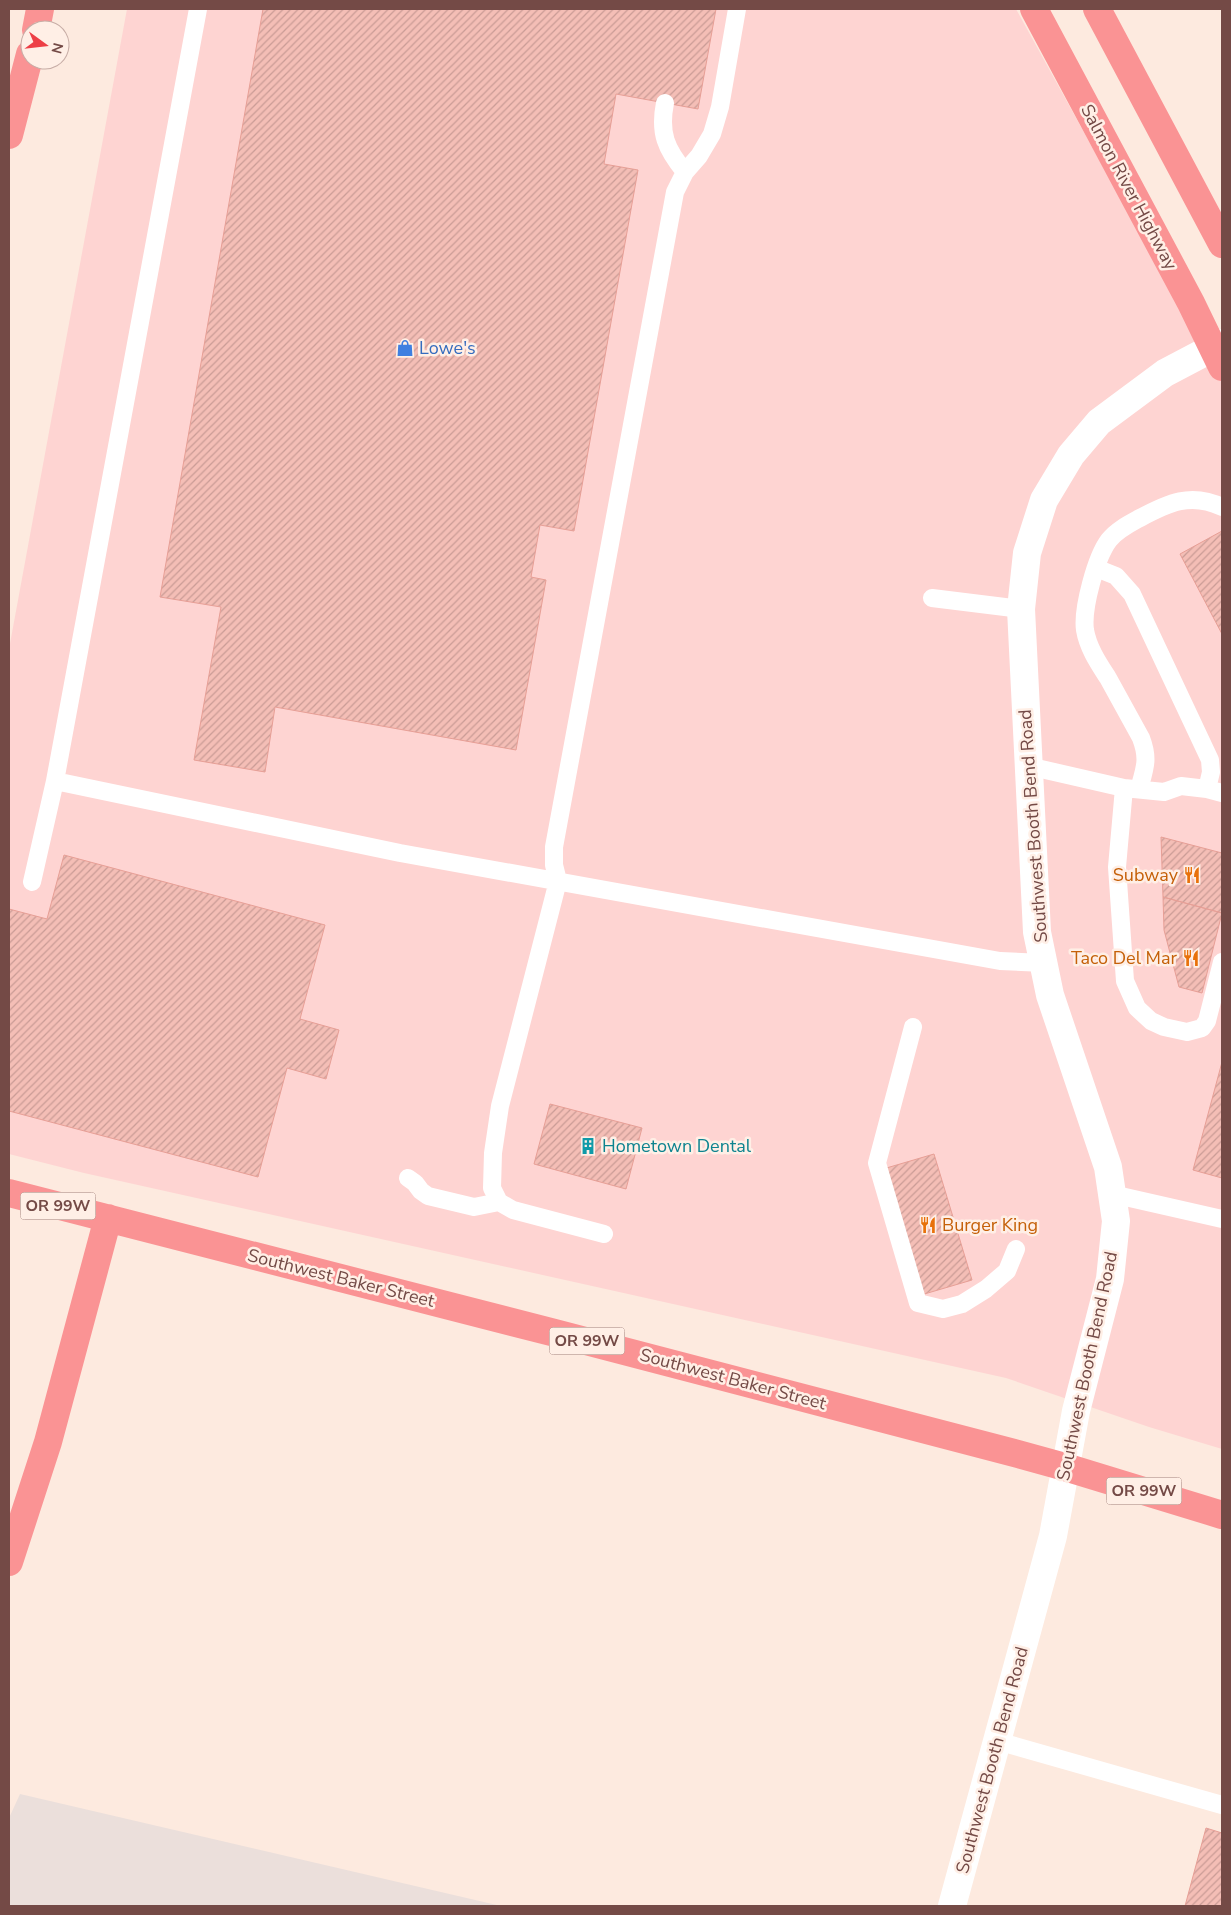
<svg xmlns="http://www.w3.org/2000/svg" width="1231" height="1915" font-family="'Nunito Sans',sans-serif">
  <style>
    .commercial { fill: #fed4d2 }
    .industrial { fill: #ebdfdb }
    .building { fill: url(#building-hatch); stroke: #e79f96 }
    .lines { fill: none; stroke-linecap: round; stroke-linejoin: round }
    .lane { stroke: #fff; stroke-width: 18 }
    .secondary { stroke: #fff; stroke-width: 28 }
    .highway { stroke: #fa9394; stroke-width: 28 }
    .labels { text-anchor: middle; dominant-baseline: central; stroke-width: 5; stroke-linejoin: round; paint-order: stroke }
    .shield { fill: #ffefe6; stroke: #9e7c76; stroke-width: 1 }
    .shield-label { font-size: 16px; font-weight: bold; fill: #744a46 }
    .street-label { font-size: 18px; fill: #744a46; stroke: #ffefe6 }
    .shop-label { font-size: 18px; fill: #366cbe; stroke: #ffefe6; text-anchor: start }
    .food-label { font-size: 18px; fill: #c56008; stroke: #ffefe6; text-anchor: end }
    .culture-label { font-size: 18px; fill: #0d838f; stroke: #ffefe6; text-anchor: start }
  </style>
  <defs>
    <pattern id="building-hatch" width="6" height="6" patternUnits="userSpaceOnUse" patternTransform="scale(1.25)"><rect width="6" height="6" fill="#f4beb6"/><path d="M-1 1l2-2M0 6l6-6M5 7l2-2" fill="none" stroke="#ca9c96"/></pattern>
  </defs>
  <rect width="100%" height="100%" fill="#fdeadf"/>
  <path class="commercial" d="M127,9H1016L1222,383V1449L1149,1427L1006,1378L84,1173L9,1154V649Z"/>
  <path class="industrial" d="M20,1794L501,1906H9V1818Z"/>
  <path class="building" d="M263,9H716L698,109L616,94L604,164L638,170L574,531L540,525L531,577L546,580L516,750L275,707L265,772L194,760L221,607L160,597Z
    M1222,531V634L1180,554Z
    M1161,837L1222,853V913L1163,897Z
    M64,855L325,925L300,1019L339,1030L326,1079L287,1068L258,1177L9,1111V909L47,919Z
    M1163,897L1222,913L1202,993L1179,987L1164,930Z
    M1222,1062V1178L1193,1170Z
    M550,1104L642,1128L626,1189L534,1164Z
    M934,1154L972,1280L921,1295L883,1169Z
    M1206,1828L1222,1833V1906H1185Z"/>
  <g class="lines">
    <path class="lane" d="M198,9L55,781L400,853L1000,961L1044,963
      M665,103C659,133 666,149 685,172
      M932,598L1021,609
      M1028,766L1124,788L1164,792L1181,786L1207,789L1211,772L1210,760L1132,594L1116,576L1096,568
      M1124,788L1117,867L1125,981L1137,1008L1151,1021L1164,1027L1187,1032L1202,1028L1207,1021L1222,962
      M1139,789C1145,768 1149,759 1141,738C1130,718 1119,698 1108,678C1099,664 1088,648 1085,630C1082,609 1096,557 1109,540C1117,530 1129,524 1140,518C1168,503 1191,492 1222,507
      M1207,789L1222,793
      M32,882L55,781
      M913,1027L877,1163L918,1303L943,1309L962,1304L986,1289L1007,1271L1016,1249
      M408,1178L415,1183L421,1191L428,1196L474,1207L499,1202
      M1112,1194L1222,1219
      M604,1234L513,1210L499,1202L492,1188L493,1153L500,1106L558,881L554,865V847L675,192L685,172L699,156L712,134L720,107L737,9
      M997,1741L1222,1805"/>
    <path class="secondary" d="M952,1906L1053,1536L1076,1411L1110,1279L1116,1221L1108,1167L1050,995L1037,932L1021,609L1027,553L1044,500L1071,455L1099,422L1165,373L1222,343"/>
    <path class="highway" d="M1034,9L1191,303L1222,367
      M1097,9L1222,244
      M36,30L40,9
      M9,135L30,54
      M9,1193L555,1333L1018,1454L1065,1467L1222,1515
      M9,1562L48,1442L108,1218"/>
  </g>
  <defs>
    <g id="shop-bare" transform="scale(1.35)"><path d="M-5-2.5h2.3a2.7 3.5 0 0 1 5.4 0H5L5.5 6h-11ZM-1.5-2.5h3a1.5 2.3 0 0 0-3 0Z" fill="#3f7fe0" stroke="#ffefe6" stroke-width="2.5" paint-order="stroke"/></g>
    <g id="restaurant-bare" transform="scale(1.35)"><path d="M-5-6h1v4h1v-4h1v4h1v-4h1v5L-1.5 .5V6h-2V.5L-5-1ZM5-6V6H3V1.5H1.5Q1.5-4 5-6Z" fill="#e8710a" stroke="#ffefe6" stroke-width="2.5" paint-order="stroke"/></g>
    <g id="building-bare" transform="scale(1.35)"><path d="M-4-6H4V6H1V3H-1V6H-4ZM-2.5-4.3h1.7v1.8h-1.7ZM.8-4.3h1.7v1.8H.8ZM-2.5-1h1.7V.8h-1.7ZM.8-1h1.7V.8H.8Z" fill="#0f9aa8" stroke="#ffefe6" stroke-width="2.5" paint-order="stroke"/></g>
  </defs>
  <g fill-rule="evenodd">
    <use href="#shop-bare" x="405" y="348"/>
    <use href="#restaurant-bare" x="1192" y="875"/>
    <use href="#restaurant-bare" x="1191" y="958"/>
    <use href="#building-bare" x="588" y="1146"/>
    <use href="#restaurant-bare" x="928" y="1225"/>
  </g>
  <g class="labels">
    <g class="shield">
      <rect x="20.5" y="1192.5" width="75" height="27" rx="4"/>
      <rect x="549.5" y="1327.5" width="75" height="27" rx="4"/>
      <rect x="1106.5" y="1477.5" width="75" height="27" rx="4"/>
    </g>
    <g class="shield-label">
      <text x="58" y="1206">OR 99W</text>
      <text x="587" y="1341">OR 99W</text>
      <text x="1144" y="1491">OR 99W</text>
    </g>
    <g class="street-label">
      <text transform="translate(1129 187) rotate(62)">Salmon River Highway</text>
      <text transform="translate(1033 826) rotate(-94)">Southwest Booth Bend Road</text>
      <text transform="translate(341 1278) rotate(14)">Southwest Baker Street</text>
      <text transform="translate(1087 1366) rotate(-78)">Southwest Booth Bend Road</text>
      <text transform="translate(733 1379) rotate(15)">Southwest Baker Street</text>
      <text transform="translate(992 1760) rotate(-75)">Southwest Booth Bend Road</text>
    </g>
    <g class="shop-label">
      <text x="419" y="348">Lowe's</text>
    </g>
    <g class="food-label">
      <text x="1178" y="875">Subway</text>
      <text x="1177" y="958">Taco Del Mar</text>
      <text x="942" y="1225" text-anchor="start">Burger King</text>
    </g>
    <g class="culture-label">
      <text x="602" y="1146">Hometown Dental</text>
    </g>
  </g>
  <rect width="1231" height="1915" fill="none" stroke="#744a46" stroke-width="20"/>
  <g transform="translate(45 45) rotate(105)"><circle r="24" fill="#ffefe6" stroke="#c7ada6"/>
  <path d="M0-4L9 19L0 12L-9 19Z" fill="#ed3f46"/>
  <text y="-8" font-size="14" font-weight="bold" text-anchor="middle" fill="#744a46">N</text>
  </g>
</svg>
